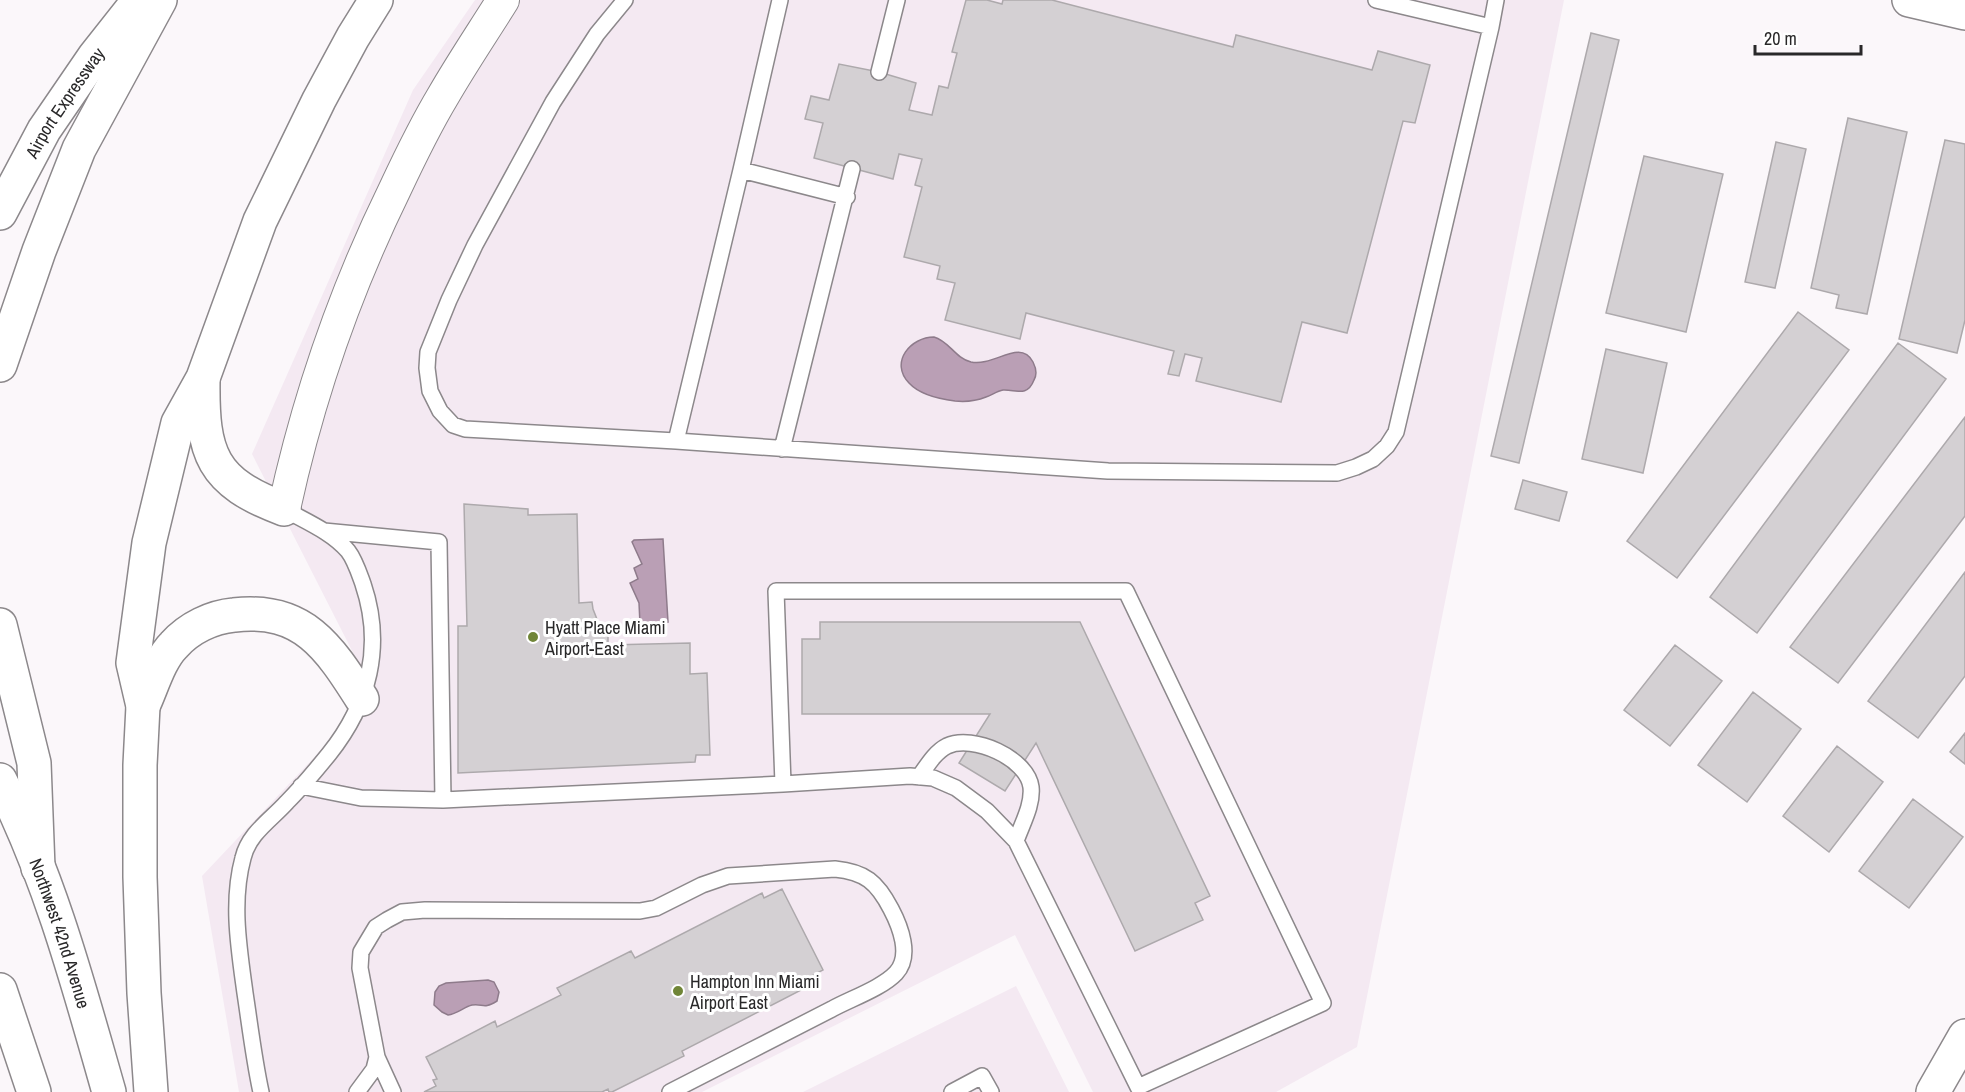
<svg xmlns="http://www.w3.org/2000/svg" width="1965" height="1092" font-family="'Archivo Narrow',sans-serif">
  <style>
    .built { fill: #f4e9f2 }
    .water { fill: #ba9fb5; stroke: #8e7b8b; stroke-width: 1.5 }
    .building { fill: #d4d0d3; stroke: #ada9ac; stroke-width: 1.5 }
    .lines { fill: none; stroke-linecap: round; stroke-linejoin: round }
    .service-casing { stroke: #8c888b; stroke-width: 18 }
    .minor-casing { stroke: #8c888b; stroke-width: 34 }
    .tertiary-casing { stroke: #8c888b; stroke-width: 36 }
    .trunk-casing { stroke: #8c888b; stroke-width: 36 }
    .motorway-casing { stroke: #8c888b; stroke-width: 36 }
    .service { stroke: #fff; stroke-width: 15 }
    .minor { stroke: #fff; stroke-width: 32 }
    .tertiary { stroke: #fff; stroke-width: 33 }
    .trunk { stroke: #fff; stroke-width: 33 }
    .motorway { stroke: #fff; stroke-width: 33 }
    .poi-dot { fill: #708537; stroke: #fff; stroke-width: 2 }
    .labels { text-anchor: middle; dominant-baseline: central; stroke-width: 6; stroke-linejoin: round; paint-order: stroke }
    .street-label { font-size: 18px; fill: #292829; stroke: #fff }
    .poi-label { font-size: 18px; fill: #292829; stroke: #fff; text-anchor: start }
  </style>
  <rect width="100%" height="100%" fill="#fbf7fa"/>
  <path class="built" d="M475,0H1564L1357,1047L1276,1092H1093L1015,935L702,1092H239L202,876L374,694L252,454L413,90Z
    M1016,986L1069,1092H803Z"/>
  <path class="water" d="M934,337C949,341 955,358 971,362C994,367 1020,338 1033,362C1036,368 1037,375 1034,380C1027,398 1015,389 1003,390C997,391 992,395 986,397C976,401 965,402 955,401C939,399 920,395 909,383C889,362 911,337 934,337Z
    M663,539L668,622L640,624L639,603L630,583L638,579L634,568L642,564L632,542L634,540Z
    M488,980L494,982L499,992L497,1001C483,1010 483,1003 472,1005C464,1007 457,1014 448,1015L442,1012L434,1005L435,992L439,986L446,983Z"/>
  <path class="building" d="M966,0H987L1002,4L1003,0H1052L1233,47L1236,35L1372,70L1378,51L1430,65L1415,123L1403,121L1347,333L1302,322L1281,402L1196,381L1202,358L1185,354L1179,376L1168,374L1174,351L1026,313L1020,339L945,320L955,283L937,279L940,266L904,257L922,187L915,185L922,159L899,154L893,179L814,158L823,123L805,119L811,96L829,100L839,64L879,72L916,83L909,110L932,115L939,86L948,88L957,53L952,52Z
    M1591,33L1619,40L1519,463L1491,456Z
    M1848,118L1907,132L1867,314L1836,308L1839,295L1811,288Z
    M1945,140L1965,144V320L1957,353L1899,339Z
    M1776,142L1806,149L1775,288L1745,282Z
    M1644,156L1723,174L1686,332L1606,313Z
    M1798,312L1849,350L1677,578L1627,541Z
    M1898,343L1946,379L1757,633L1710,597Z
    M1606,349L1667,363L1643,473L1582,459Z
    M1965,417V516L1838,683L1790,647Z
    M1523,480L1567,492L1559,521L1515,509Z
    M464,504L528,509V515L577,514L579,603L592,602L593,609L602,632L608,630V645L690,643V674L707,673L710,755H696L695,762L458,773V626H467Z
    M1965,572V676L1918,738L1868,701Z
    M820,622H1080L1210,896L1195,903L1203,920L1135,951L1036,743L1005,791L959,763L990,714H802V639H820Z
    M1675,645L1722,681L1670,746L1624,710Z
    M1753,692L1801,729L1747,802L1698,765Z
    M1965,733V764L1950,752Z
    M1837,746L1883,782L1829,852L1783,816Z
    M1913,799L1963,837L1909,908L1859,871Z
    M782,889L823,970L806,979L809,986L682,1051L684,1056L612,1092H609L608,1089L602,1092H424L436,1086L433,1080L437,1079L426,1057L495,1021L497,1027L561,995L557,988L631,951L635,958L762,893L764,898Z"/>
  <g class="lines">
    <g class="service-casing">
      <path id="service" d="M625,0L597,34L553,102L475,245L449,300L428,352L427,368L430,391L440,411L453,425L465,429L676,441
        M780,0L741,170L676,441L1108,471L1337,473L1356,467L1373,459L1387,446L1396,432L1491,27L1376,0
        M1491,27L1496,0
        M879,72L897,0
        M741,170L847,197
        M782,449L852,169
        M324,531L439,542L443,800
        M919,777C927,766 935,752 947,746C973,734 1027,758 1031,787C1033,805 1022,824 1016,841
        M301,786L361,798L443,800L783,784L910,776L933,778L956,788L987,811L1016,841L1138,1087L1323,1003L1126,591H776L783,784
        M377,1057L393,1092
        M261,1092C254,1060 250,1026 245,993C239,949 231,902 243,858C249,833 271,820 287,802C302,787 316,770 329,754C369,704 384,646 363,584C359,573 355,560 348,551C332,532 305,521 284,509
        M357,1092L374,1069L377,1057L360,968L361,952L376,927L387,920L402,912L425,910L640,911L656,908L702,885L728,876L835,869C865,872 877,882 891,909C900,926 912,956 896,973C882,988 850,999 832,1009C778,1037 724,1064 670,1092
        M952,1092L982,1076L991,1092"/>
    </g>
    <g class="minor-casing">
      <path id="minor" d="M284,509C308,398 345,291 395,189C410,157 425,126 443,96C462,63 483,32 503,0"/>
    </g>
    <g class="tertiary-casing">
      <path id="tertiary" d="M1909,0L1965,13
        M1933,1092L1965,1036"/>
    </g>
    <g class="trunk-casing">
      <g id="trunk">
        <path d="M203,380C202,454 211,482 284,509"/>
        <path d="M143,706C152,687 159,660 174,645C189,628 212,617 234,615C303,607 329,647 362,699"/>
        <path id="s1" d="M0,780C50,878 79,987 109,1092"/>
        <path d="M0,990L34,1092"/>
        <path d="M151,1092L144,993L140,877V765L143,706L133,663L149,543L178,423L203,378L260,221L319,100L353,37L376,0"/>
      </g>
    </g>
    <g class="motorway-casing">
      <g id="motorway">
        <path id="s2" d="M0,213L44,130L94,57L139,0"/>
        <path d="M0,365L39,251L79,149L160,0"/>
        <path d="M0,625L34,763L38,868"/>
      </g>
    </g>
    <use href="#service" class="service"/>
    <use href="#minor" class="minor"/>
    <use href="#tertiary" class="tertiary"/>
    <use href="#trunk" class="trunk"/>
    <use href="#motorway" class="motorway"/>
  </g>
  <g class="poi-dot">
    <circle cx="533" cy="637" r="6"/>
    <circle cx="678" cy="991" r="6"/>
  </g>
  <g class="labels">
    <g class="street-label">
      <text stroke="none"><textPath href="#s2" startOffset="128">Airport Expressway</textPath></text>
      <text stroke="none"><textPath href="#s1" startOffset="165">Northwest 42nd Avenue</textPath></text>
    </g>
    <g class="poi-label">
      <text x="545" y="627">Hyatt Place Miami<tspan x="545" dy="21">Airport-East</tspan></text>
      <text x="690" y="981">Hampton Inn Miami<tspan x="690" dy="21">Airport East</tspan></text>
    </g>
  </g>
  <path d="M1755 45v9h106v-9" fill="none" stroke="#292829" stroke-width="3"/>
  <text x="1764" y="45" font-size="18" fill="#292829" stroke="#ffffff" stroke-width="4.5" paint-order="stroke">20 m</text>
</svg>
